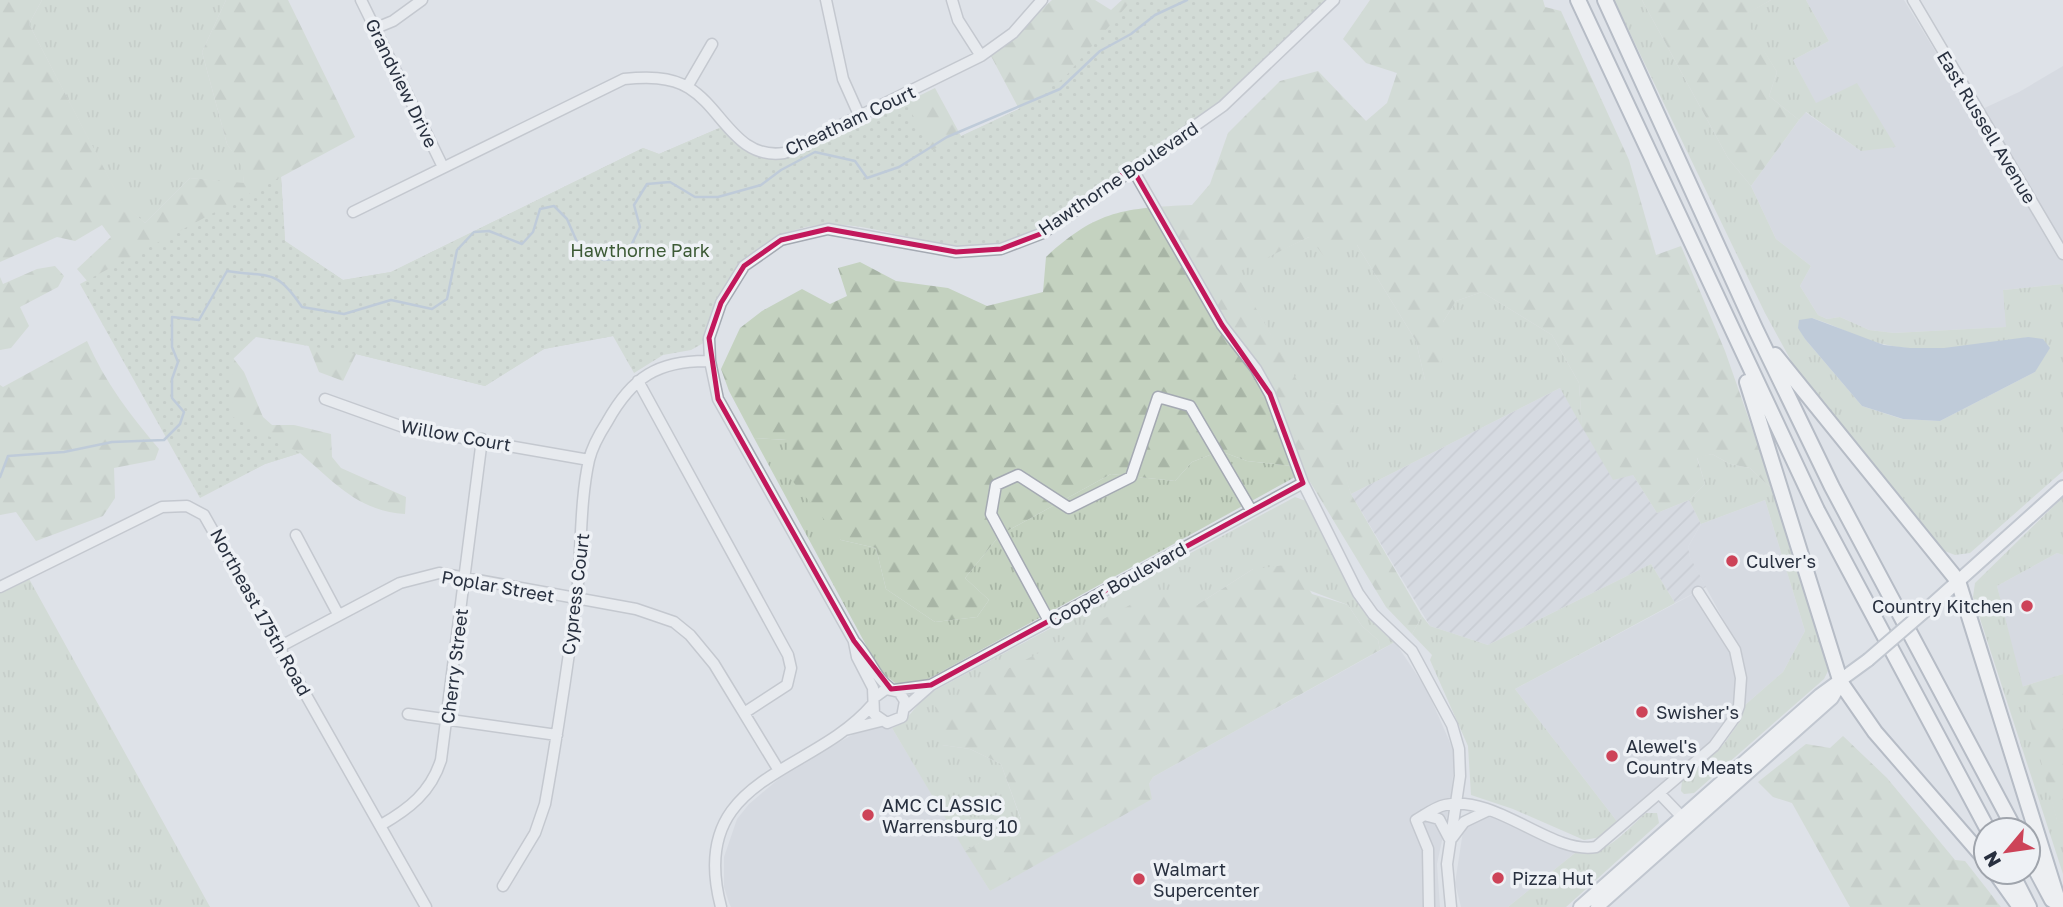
<svg xmlns="http://www.w3.org/2000/svg" width="2063" height="907" font-family="'Golos Text',sans-serif">
  <style>
    .built { fill: #cdd1da }
    .industrial { fill: url(#industrial-furrows) }
    .grass { fill: url(#grass-tufts); fill-rule: evenodd }
    .forest { fill: url(#forest-firs) }
    .park { fill: url(#park-dots) }
    .water { fill: #99b0c8 }
    .lines { fill: none; stroke-linecap: round; stroke-linejoin: round }
    .stream { stroke: #99b0c8; stroke-width: 2.5 }
    .minor-casing { stroke: #a4a9b2; stroke-width: 13 }
    .major-casing { stroke: #9ea6b3; stroke-width: 16 }
    .highway-casing { stroke: #868f9e; stroke-width: 18 }
    .minor { stroke: #f1f3f6; stroke-width: 10 }
    .major { stroke: #fff; stroke-width: 12 }
    .highway { stroke: #fff; stroke-width: 14 }
    .major-bridge-casing { stroke: #9ea6b3; stroke-width: 16; stroke-linecap: butt }
    .major-bridge { stroke: #fff; stroke-width: 12 }
    .marked { fill: none; stroke: #c2185b; stroke-width: 5; stroke-linejoin: round }
    .poi-dot { fill: #cd4358; stroke: #eef1f5; stroke-width: 2.5 }
    .labels { text-anchor: middle; dominant-baseline: central; stroke-width: 7; stroke-linejoin: round; paint-order: stroke }
    .street-label { font-size: 18px; fill: #28303f; stroke: #eef1f5 }
    .park-label { font-size: 18px; fill: #3c5a35; stroke: #eef1f5 }
    .poi-label { font-size: 18px; fill: #28303f; stroke: #eef1f5; text-anchor: start }
  </style>
  <defs>
    <pattern id="industrial-furrows" width="10" height="10" patternUnits="userSpaceOnUse" patternTransform="scale(1.75)"><rect width="10" height="10" fill="#cdd1da"/><path d="M-1 1l2-2M0 10L10 0M9 11l2-2" fill="none" stroke="#b0b4bc"/></pattern>
    <pattern id="grass-tufts" width="24" height="20" patternUnits="userSpaceOnUse" patternTransform="scale(1.75)"><rect width="24" height="20" fill="#c4d2c0"/><path d="M3 7l-1-3M5 7V3M7 7l1-3M15 17l-1-3M17 17v-4M19 17l1-3" fill="none" stroke="#a8b5a6"/></pattern>
    <pattern id="forest-firs" width="22" height="20" patternUnits="userSpaceOnUse" patternTransform="scale(1.75)"><rect width="22" height="20" fill="#c4d2c0"/><path d="M5 1l3.5 6h-7zM16 11l3.5 6h-7z" fill="#a8b5a6"/></pattern>
    <pattern id="park-dots" width="8" height="8" patternUnits="userSpaceOnUse" patternTransform="scale(1.75)"><rect width="8" height="8" fill="#c4d2c0"/><path d="M2 2h.1M6 6h.1" fill="none" stroke="#a8b5a6" stroke-width="1.8" stroke-linecap="round"/></pattern>
  </defs>
  <rect width="100%" height="100%" fill="#dee2e8"/>
  <path class="built" d="M1806,0H1904L2063,261V284L2003,290L2007,327L1894,333L1869,330L1840,317L1827,319L1818,315L1800,286L1811,266L1776,239L1751,186L1805,112L1861,151L1816,104L1793,60L1829,41Z
    M2063,66V254L1978,111L2019,92Z
    M1765,500L1805,631L1783,672L1745,705L1742,654L1690,558L1688,547L1701,524Z
    M2057,553L2063,555V674L2021,687L1997,586Z
    M1695,593L1730,652L1737,679L1733,710L1711,743L1619,824L1515,689Z
    M1395,642L1427,690L1455,754L1451,798L1437,864L1440,907H731L729,903L724,887V857L737,819L749,804L788,771L859,731L875,725L892,728L990,891L1149,784L1153,777Z
    M1485,815L1499,817L1575,853L1508,907H1461L1455,883L1463,831L1467,824Z"/>
  <path class="industrial" d="M1560,388L1633,475L1657,513L1689,500L1701,524L1688,547L1690,557L1706,587L1675,603L1651,564L1488,645L1430,626L1351,494Z"/>
  <path class="grass" d="M42,0H226L202,52L227,144L243,167L244,184L190,178L145,223L122,204L29,24Z
    M1614,0H1642L1728,158L1751,186L1776,239L1811,266L1800,286L1818,315L1827,319L1840,317L1869,330L1894,333L2006,327L2003,290L2063,284V471L1970,553L1955,555L1942,550L1801,379L1765,313ZM1812,318C1836,325 1858,339 1883,344C1928,355 1983,347 2028,337L2035,372L1940,421L1902,419L1862,406L1805,339L1799,328Z
    M1771,0H1806L1829,41L1793,60L1816,103L1857,83L1896,147L1861,151L1806,112L1799,120L1769,96L1777,72L1742,16Z
    M1309,237L1357,245L1416,341L1425,380L1443,322L1456,301L1482,292L1552,335L1579,383L1582,427L1560,388L1351,494L1340,461V405L1307,399L1235,272Z
    M754,438L787,440L841,540L876,548L886,589L935,622L977,617L989,600L965,578L1000,535L1111,474L1175,481L1192,462L1220,451L1247,461L1301,467L1310,479L1297,476L921,683L900,687L880,671Z
    M1764,451L1828,671L1824,679L1694,793L1684,794L1681,791L1682,781L1723,745L1738,724L1745,705L1783,672L1805,631L1765,500L1701,524L1689,500L1705,484L1697,457L1712,454L1730,464L1750,468L1773,490L1761,453Z
    M1295,497L1306,501C1332,550 1357,601 1395,642L1380,650L1378,640L1362,626L1348,605L1253,569L1197,605L942,745L970,749L1001,764L1021,820L965,851L892,728C909,722 916,702 932,692Z
    M2063,497V555L2057,553L1997,586L2057,820L2063,823V874L1973,597L1975,583Z
    M1651,564L1675,603L1515,689L1619,824L1601,837L1584,840L1513,809L1471,795L1468,746L1430,660L1432,655L1412,634L1422,616L1430,626L1488,645Z
    M28,577L210,907H0V591Z
    M1646,813H1657L1659,823L1566,907H1508L1575,853C1606,857 1624,832 1646,813Z"/>
  <path class="forest" d="M0,0H42L29,24L122,203L145,223L190,178L244,183L242,167L227,144L202,52L226,0H288L355,137L281,177L285,241L343,280L391,272L643,148L659,154L717,129L768,165L793,158L935,88L961,136L1019,109L991,56L1052,0H1095L1111,10L1122,0H1319L1195,78L809,214L613,336L544,349L485,386L356,354L343,381L319,372L303,332L283,321L220,341L244,372L263,417L272,425H294L331,434L332,457L341,468L406,497L405,514C358,511 334,482 300,453L265,464L212,491L94,289L77,269L111,237L102,225L75,241L57,237L0,262Z
    M1370,0H1543L1545,7L1561,11L1629,160L1656,255L1681,246L1725,351L1774,491L1750,468L1730,464L1712,454L1697,458L1705,484L1689,500L1657,513L1633,475L1613,480L1582,427L1579,383L1552,335L1482,292L1456,301L1443,322C1449,350 1447,360 1425,380L1416,341L1357,245L1327,260L1309,237L1236,273L1307,398L1340,405L1356,418L1341,461L1351,494L1422,616L1412,634L1386,607L1301,467L1247,461L1220,451L1192,462L1175,481L1111,474L1000,535L965,578L989,600L977,617L935,622L886,589L876,548L841,540L790,478L787,440L754,438L729,391L721,369L740,328L762,311L802,289L830,304L847,296L838,268L860,262L896,281L948,288L987,306L1043,292L1046,257C1097,210 1124,208 1192,205L1210,184L1228,133L1280,81L1318,71L1366,121L1387,103L1397,73L1366,63L1343,39Z
    M1642,0H1771L1743,16L1777,72L1769,96L1799,120L1751,186L1728,158Z
    M55,266L64,276L58,287L20,307L29,326L11,348L0,350V277L3,284L37,269Z
    M87,341C105,382 130,415 159,449L155,460L114,468L115,498L103,516L36,541L16,512L0,515V385L3,387Z
    M1293,564L1312,594L1348,605L1362,626L1378,640L1380,650L1153,777L1149,784L1152,799L990,891L965,851L1021,819L1001,764L970,749L942,745L935,707L1151,594L1178,592L1197,605L1253,569Z
    M2063,674V823L2057,821L2021,687Z
    M1843,736L1887,778L1955,860L1965,861L2001,907H1850L1792,803L1773,797L1758,782L1806,744L1830,748Z"/>
  <path class="park" d="M1132,0H1335L1212,112L1027,237C928,275 849,183 757,249C728,271 712,305 707,341L691,350L663,355L634,373L613,336L544,349L485,386L356,354L256,337L233,359V417L300,453L265,464L200,498L80,284L281,177L285,241L343,280L391,272L643,148L659,154L724,126C740,149 761,160 788,158L906,103L932,150L1019,109L1064,78Z"/>
  <path class="water" d="M1812,318L1884,345L1910,348H1944L2028,337L2043,339L2050,348L2035,372L1940,421L1903,419L1862,406L1805,339L1798,328L1799,320Z"/>
  <g class="lines">
    <path class="stream" d="M0,477L8,456L64,452L112,442L164,440L180,424L184,412L172,398V379L178,362L172,347V317L199,320L227,271C270,278 275,267 302,307L344,314L391,300L432,309L447,299L457,250L474,232L489,231L522,244L533,232L540,209L554,206L567,219L581,251L604,260L625,258L640,227L634,205L647,184L670,182L695,197H718L761,185L781,170L815,152L855,161L867,178L899,167L947,137L1060,89L1100,51L1131,34L1155,15L1187,0"/>
    <g class="minor-casing">
      <path id="minor" d="M361,0L443,167
        M826,0L843,79L860,117
        M952,0L958,20L981,56
        M1913,0L2063,254
        M376,28L393,21L422,0
        M687,87L712,44
        M1132,168L1222,325L1256,369L1270,394L1303,483L1358,593L1373,614L1412,651L1452,725L1459,749L1460,776L1447,864L1451,907
        M353,212L624,79C645,77 670,76 689,88C723,109 736,160 784,153L981,56L1013,33L1042,0
        M638,381L788,655L791,668L787,685L744,713
        M325,399L406,428L589,460
        M296,535L338,614
        M0,587L162,507L187,506L204,515L426,907
        M1049,621L991,514L996,485L1018,475L1069,508L1131,477L1158,397L1190,406L1251,510
        M854,642L857,657L873,688L874,714L887,723L902,717L905,701L899,692L886,689L875,697
        M281,646L400,583L439,573L636,609L674,622L690,635L714,664L778,769
        M891,689C874,677 869,656 854,641L718,399L710,361L709,338L721,303L744,266L781,240L828,229L956,252L1001,249L1043,233L1223,106L1334,0
        M894,690L931,685
        M906,707L931,685L1303,483
        M408,714L557,735
        M845,730L881,721
        M1659,793L1682,817
        M1424,815L1439,819L1449,838
        M381,825C409,809 431,792 441,760L482,439
        M1452,838L1464,822L1489,810
        M503,886L535,833L545,804C557,737 567,670 576,603C582,557 579,505 589,460C592,447 600,433 607,422C632,377 658,360 710,361
        M721,907C686,775 811,776 872,705
        M1429,907L1428,849L1416,820C1425,815 1435,807 1445,805C1497,794 1551,855 1596,847L1714,746L1735,717L1739,706L1741,678L1735,650L1698,592"/>
    </g>
    <g class="major-casing">
      <path id="major" d="M1926,610L2063,487
        M1580,907L1820,695L1868,660
        M1597,907L1832,698L1841,683"/>
    </g>
    <g class="highway-casing">
      <path id="highway" d="M1578,0L1817,510L1988,830
        M1605,0L1755,328L1832,487L2015,830
        M1775,355L1958,581L2060,907
        M1747,382L1841,683L1875,732L1986,860
        M2028,855L2052,900
        M1995,872L2020,907
        M2011,872L2029,907"/>
    </g>
    <use href="#minor" class="minor"/>
    <use href="#major" class="major"/>
    <use href="#highway" class="highway"/>
    <g class="major-bridge-casing">
      <path id="major-bridge" d="M1868,660L1926,610"/>
    </g>
    <use href="#major-bridge" class="major-bridge"/>
  </g>
  <path d="M0 0H2063V907H0ZM1132,168L1222,325L1270,394L1303,483L931,685L891,689L854,641L718,399L709,338L721,303L744,266L781,240L828,229L956,252L1001,249L1043,233Z" fill="#dee2e8" fill-opacity=".55" fill-rule="evenodd"/>
  <path class="marked" d="M1132,168L1222,325L1270,394L1303,483L931,685L891,689L854,641L718,399L709,338L721,303L744,266L781,240L828,229L956,252L1001,249L1043,233Z"/>
  <g class="poi-dot">
    <circle cx="1732" cy="561" r="7"/>
    <circle cx="2027" cy="606" r="7"/>
    <circle cx="1642" cy="712" r="7"/>
    <circle cx="1612" cy="756" r="7"/>
    <circle cx="868" cy="815" r="7"/>
    <circle cx="1498" cy="878" r="7"/>
    <circle cx="1139" cy="879" r="7"/>
  </g>
  <g class="labels">
    <g class="street-label">
      <text transform="translate(402 83) rotate(64)">Grandview Drive</text>
      <text transform="translate(850 120) rotate(-25)">Cheatham Court</text>
      <text transform="translate(1987 127) rotate(59)">East Russell Avenue</text>
      <text transform="translate(1118 178) rotate(-34)">Hawthorne Boulevard</text>
      <text transform="translate(456 435) rotate(10)">Willow Court</text>
      <text transform="translate(1117 584) rotate(-29)">Cooper Boulevard</text>
      <text transform="translate(498 586) rotate(10)">Poplar Street</text>
      <text transform="translate(575 594) rotate(-83)">Cypress Court</text>
      <text transform="translate(261 612) rotate(61)">Northeast 175th Road</text>
      <text transform="translate(454 666) rotate(-83)">Cherry Street</text>
    </g>
    <g class="park-label">
      <text x="640" y="250">Hawthorne Park</text>
    </g>
    <g class="poi-label">
      <text x="1746" y="561">Culver's</text>
      <text x="2013" y="606" text-anchor="end">Country Kitchen</text>
      <text x="1656" y="712">Swisher's</text>
      <text x="1626" y="746">Alewel's<tspan x="1626" dy="21">Country Meats</tspan></text>
      <text x="882" y="805">AMC CLASSIC<tspan x="882" dy="21">Warrensburg 10</tspan></text>
      <text x="1153" y="869">Walmart<tspan x="1153" dy="21">Supercenter</tspan></text>
      <text x="1512" y="878">Pizza Hut</text>
    </g>
  </g>
  <g transform="translate(2007 851) rotate(241)"><circle r="33" fill="#eef1f5" stroke="#9fa4ac" stroke-width="2"/>
  <path d="M0-5L12 26L0 18L-12 26Z" fill="#cd4358"/>
  <text y="-10" font-size="19" font-weight="bold" text-anchor="middle" fill="#28303f">N</text>
  </g>
</svg>
